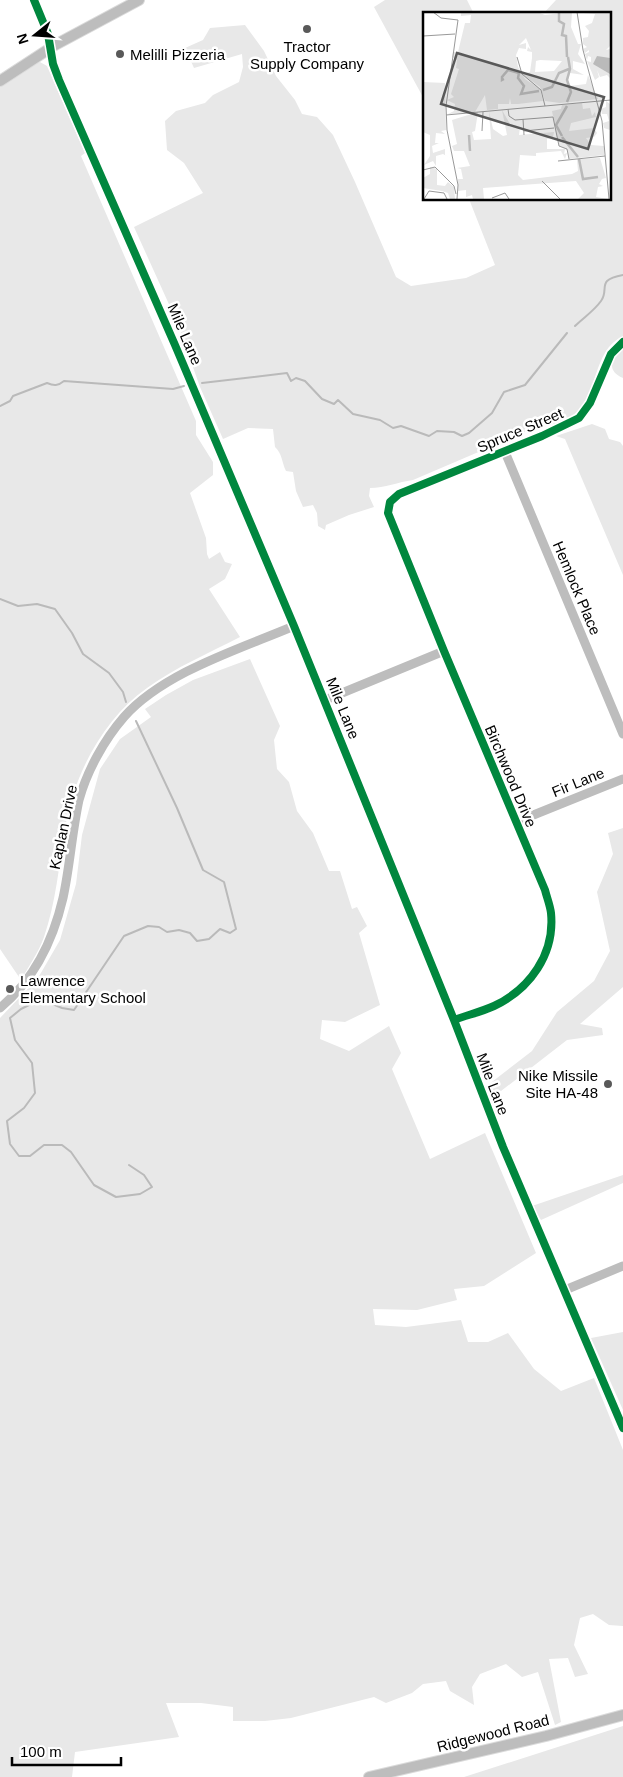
<svg xmlns="http://www.w3.org/2000/svg" width="623" height="1777" font-family="Helvetica,sans-serif">
  <style>
    .green { fill: #e8e8e8 }
    .lines { fill: none; stroke-linecap: round; stroke-linejoin: round }
    .stream { stroke: #bababa; stroke-width: 2 }
    .major-casing { stroke: #dbdbdb; stroke-width: 12 }
    .minor { stroke: #bdbdbd; stroke-width: 9 }
    .major { stroke: #bdbdbd; stroke-width: 10 }
    .cycleway-casing { stroke: #fff; stroke-width: 11 }
    .cycleway { stroke: #00873e; stroke-width: 8 }
    .poi-dot { fill: #595959; stroke: #fff; stroke-width: 2 }
    .labels { text-anchor: middle; dominant-baseline: central; stroke-width: 5; stroke-linejoin: round; paint-order: stroke }
    .poi-label { font-size: 15px; fill: #000; stroke: #fff; text-anchor: start }
    .street-label { font-size: 15px; fill: #000; stroke: #fff }
    .inset-river { fill: none; stroke: #bababa; stroke-width: 2.5 }
    .inset-road { fill: none; stroke: #999; stroke-width: 1 }
    .view { fill: #595959; fill-opacity: 0.15; stroke: #595959; stroke-width: 2.5 }
    .inset-edge { fill: none; stroke: #000; stroke-width: 2.5 }
  </style>
  <rect width="100%" height="100%" fill="#fff"/>
  <path class="green" d="M385,0H467L474,14H424V99L374,7Z
    M556,0H623V336C591,351 600,396 572,416C561,424 546,426 532,429L413,480C398,482 385,488 370,488L369,496L374,507L349,515L326,525L325,530L318,526L317,513L313,505L303,507L296,491L293,472L286,471C282,463 282,453 275,447L273,429L248,428L223,439L200,387L177,322L134,227L203,193L184,163L167,150L165,121L176,111L205,103L213,95L239,82L243,67L242,54L194,68L185,48L203,40L210,28L245,25L264,51L276,76L295,100L302,114L317,117L333,135L355,182L396,277L411,286L466,278L495,265L469,199H609V14H543Z
    M40,62L47,66L85,153L81,156L196,421V435L213,462V475L190,493L206,538L207,554L209,559L220,552L225,562L232,564L225,579L209,589L240,637C209,653 176,667 147,688C103,719 73,776 65,829C59,865 56,902 44,937C39,952 28,967 21,980L0,949V87L34,64Z
    M623,347V378C605,370 612,358 623,347Z
    M592,424L605,429L609,439L620,442L623,446V575L565,439L556,436Z
    M250,659L280,726L274,740L277,769L289,782L297,811L313,833L329,871H340L352,909L357,907L367,926L359,933L380,1005L345,1022L322,1020L320,1039L349,1051L389,1026L401,1053L392,1069L430,1159L485,1133L536,1253L484,1286L454,1289L457,1300L417,1310L373,1309L375,1325L406,1327L461,1320L468,1342H488L508,1333L534,1369L561,1391L594,1378L623,1450V1626L609,1625L593,1614L580,1618L574,1645L588,1674L575,1677L568,1658L549,1659L561,1722L555,1725L538,1672L522,1677L506,1664L480,1674L472,1687L474,1705L450,1691L446,1681L423,1684L412,1693L386,1703L374,1697L291,1718L265,1721H233V1707L201,1703H166L179,1737L75,1752L72,1777H0V1018L38,978L60,940L76,884L82,835L100,769L120,739L151,717L145,709L166,695L193,680Z
    M623,828V987L580,1024L602,1028L603,1035L567,1040L492,1098L488,1085L532,1051L557,1012L594,981L610,951L597,892L613,854L608,833Z
    M623,1175V1183L541,1220L532,1206Z
    M623,1332V1410L591,1338Z
    M623,1726V1777H464Z"/>
  <g class="lines">
    <path class="stream" d="M575,326C583,318 594,311 601,301C610,289 595,280 623,275
      M202,383L287,373L291,381L296,378L305,381L322,399L334,404L338,400L353,414L380,420L393,428L401,426L429,436L437,431L454,432L462,436L469,433L492,413L504,392L525,385L567,333
      M0,406L10,401L13,396L47,383C54,386 58,386 64,381L173,389L184,386
      M0,599L18,606L37,604L55,609L72,633L83,654L109,673L123,692L126,702
      M129,1165L144,1175L152,1187L140,1194L116,1197L94,1185L71,1152L62,1145H44L30,1156H19L10,1144L7,1121L24,1108L35,1093L32,1063L15,1040L10,1018L21,1009L35,1002L50,1003L62,1008L74,1010L124,936L148,926L159,927L167,932L179,930L190,933L197,941L209,939L220,929L230,933L236,929L224,882L203,870L177,808L136,721"/>
    <g class="major-casing">
      <path id="major" d="M0,81L55,45L139,0
        M369,1777L546,1736L623,1715"/>
    </g>
    <path class="minor" d="M34,0L48,34L53,64L59,80L175,345L294,626L454,1020L503,1147L623,1428
      M505,452L623,734
      M325,700L444,651
      M516,822L623,779
      M0,1008C35,979 53,941 63,898C70,866 72,832 79,800C87,771 104,740 124,717C164,672 240,649 294,626
      M454,1020C467,1015 481,1012 494,1006C530,989 555,954 551,913C550,905 547,898 545,890L444,651L388,513L390,502L399,494L542,436L579,418L590,403L611,354L623,342
      M565,1290L623,1266"/>
    <use href="#major" class="major"/>
    <g class="cycleway-casing">
      <path id="cycleway" d="M34,0L48,34L53,64L59,80L175,345L294,626L454,1020L503,1147L623,1428
        M454,1020C467,1015 481,1012 494,1006C530,989 555,954 551,913C550,905 547,898 545,890L444,651L388,513L390,502L399,494L542,436L579,418L590,403L611,354L623,342"/>
    </g>
    <use href="#cycleway" class="cycleway"/>
  </g>
  <g class="poi-dot">
    <circle cx="307" cy="29" r="5"/>
    <circle cx="120" cy="54" r="5"/>
    <circle cx="10" cy="989" r="5"/>
    <circle cx="608" cy="1084" r="5"/>
  </g>
  <g class="labels">
    <g class="poi-label">
      <text x="307" y="46" text-anchor="middle">Tractor<tspan x="307" dy="17">Supply Company</tspan></text>
      <text x="130" y="54">Melilli Pizzeria</text>
      <text x="20" y="980">Lawrence<tspan x="20" dy="17">Elementary School</tspan></text>
      <text x="598" y="1075" text-anchor="end">Nike Missile<tspan x="598" dy="17">Site HA-48</tspan></text>
    </g>
    <g class="street-label">
      <text transform="translate(185 334) rotate(67)">Mile Lane</text>
      <text transform="translate(520 430) rotate(-23)">Spruce Street</text>
      <text transform="translate(577 588) rotate(67)">Hemlock Place</text>
      <text transform="translate(343 708) rotate(68)">Mile Lane</text>
      <text transform="translate(511 776) rotate(67)">Birchwood Drive</text>
      <text transform="translate(578 782) rotate(-22)">Fir Lane</text>
      <text transform="translate(63 827) rotate(-78)">Kaplan Drive</text>
      <text transform="translate(493 1084) rotate(69)">Mile Lane</text>
      <text transform="translate(493 1733) rotate(-14)">Ridgewood Road</text>
    </g>
  </g>
  <g transform="translate(423 12)">
    <rect width="188" height="188" fill="#fff"/>
    <path d="M38,0H114L122,3L149,0L148,15L155,32H158L155,42L162,52L150,49V57L161,63L147,61L144,70L147,74L163,72L165,63L175,87L137,91L122,89L117,75L99,62L107,60L109,46V40L104,39L105,35L108,38L103,26L96,33L103,31V37L96,36L93,43L95,55L102,67L117,77L120,89L95,92H88L87,86L86,92H75V97L64,98L62,83L52,100L25,102L31,99L32,92L24,88L31,85L28,82L36,57L33,56L34,48L29,45L30,40H35L42,11H47L48,3L38,4ZM117,48L138,49H139L131,59L112,60L113,49ZM187,0V34L183,38L187,37V66L184,63L177,65L174,58L176,65L172,68L164,49L168,50V45L165,44L164,48L162,42L166,40V38L162,41L160,37L164,35L160,32V26L165,25L166,19L162,14L169,11L172,2L160,1ZM0,70L22,71L23,118L18,119L22,122L13,121L12,131H16L9,134L10,141L22,137V143L29,147L20,142L13,144V154L10,149L1,153L7,144V123L0,120ZM183,89L187,92V118L181,116L180,111L186,109L184,102H179L178,97L183,95ZM159,91L160,97L167,96L169,104L172,100L173,105L148,111L146,119L171,116L174,121L171,125L163,126L168,133L181,134V143L146,147L144,138L136,134L129,99L138,97L139,93ZM79,98L87,112L97,115L96,123L131,120L130,125L124,127V137H142L141,142L144,141L142,147L138,139L113,141V144L97,143L95,163L100,168L149,162L155,159L154,147L177,146L183,166L179,167L176,172L180,174L175,175L173,185L185,187H155L161,181L153,169L60,176L61,187H50L49,183L43,185V178L35,179V167H40L38,157L34,156L47,154L41,139H31L29,134L34,132L29,108L55,100L52,119L49,120L51,128L68,127L66,99L70,117L80,124L84,123ZM7,155L14,157V173L22,174L25,170L31,175L32,187H27L25,181L19,179L0,176V166L7,162Z" fill="#e8e8e8" fill-rule="evenodd"/>
    <path d="M174,44L187,46V62L170,52Z" fill="#bababa"/>
    <path class="inset-river" d="M136,0V9L141,12L139,23L143,24L144,45M81,67L79,68V65L85,58L96,61L95,66L101,74L98,82L116,79M120,78L129,75L136,61L146,57M144,90L148,80L144,68L147,57L145,45M46,123L47,139M139,124L133,113L144,94M139,125L155,145M156,147L160,167L175,165"/>
    <path class="inset-road" d="M10,0L18,6L35,8L23,94L24,118L35,173L34,187M154,0L160,38L179,109L186,187M0,24L32,22M94,45L99,62L118,78L122,94M85,97L86,104L92,108L130,105L136,134L144,137L146,147M23,103L188,88M100,107L101,123M59,119L60,100M101,119L131,116M0,127V151M135,149L182,144M0,158L12,155L31,174L33,182M119,169L137,187M69,186L82,181L86,187M1,187L6,179L21,181L24,187"/>
    <path class="view" d="M34,41L181,85L165,137L18,92Z"/>
    <rect width="188" height="188" class="inset-edge"/>
  </g>
  <g transform="translate(35 35) rotate(253)" stroke="#ffffff" stroke-width="4" paint-order="stroke">
  <path d="M0-4L9 19L0 12L-9 19Z" fill="#000000"/>
  <text y="-8" font-size="14" font-weight="bold" text-anchor="middle" fill="#000000">N</text>
  </g>
  <path d="M12 1757v8h109v-8" fill="none" stroke="#000000" stroke-width="2.5"/>
  <text x="20" y="1757" font-size="15" fill="#000000" stroke="#ffffff" stroke-width="4" paint-order="stroke">100 m</text>
</svg>
